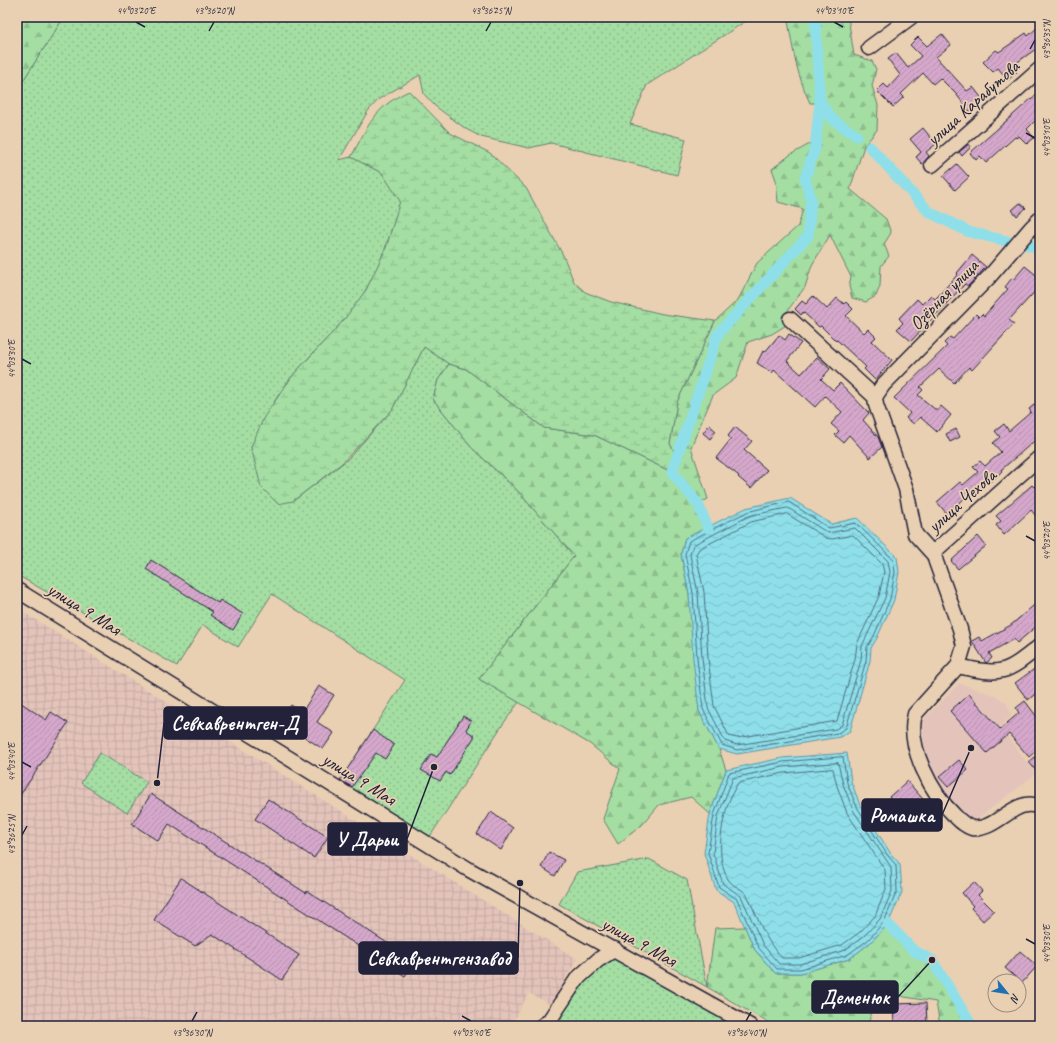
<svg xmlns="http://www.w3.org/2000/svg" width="1057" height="1043" font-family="Caveat,sans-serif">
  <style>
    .built { fill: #e4c4ba }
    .industrial { fill: url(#industrial-grid) }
    .green { fill: url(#green-dots); stroke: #63806f }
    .forest { fill: url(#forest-firs); stroke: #63806f }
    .wetland { fill: url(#wetland-marsh); stroke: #63806f }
    .water { fill: url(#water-waves); stroke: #6393a3 }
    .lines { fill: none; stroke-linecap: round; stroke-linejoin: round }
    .shore { stroke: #4d6e81; stroke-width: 1 }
    .canal { stroke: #8edfe9; stroke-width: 11 }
    .building { fill: url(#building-hatch); stroke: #22223b }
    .minor-casing { stroke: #22223b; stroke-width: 17 }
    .minor { stroke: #ead0b2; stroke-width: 14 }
    .ticks { fill: none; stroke: #22223b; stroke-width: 1.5 }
    .labels { text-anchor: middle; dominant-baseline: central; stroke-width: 3.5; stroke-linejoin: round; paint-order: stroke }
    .street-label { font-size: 19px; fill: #22223b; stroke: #ead0b2 }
    .leader { fill: none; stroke: #22223b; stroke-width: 1.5 }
    .callout-dot { fill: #22223b; stroke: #ead0b2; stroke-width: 1.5 }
    .callout { fill: #22223b; stroke: #22223b; stroke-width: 1.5 }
    .callout-label { font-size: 20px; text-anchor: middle; font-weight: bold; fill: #fff }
    .neatline { fill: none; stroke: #22223b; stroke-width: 1.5 }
    .ticks-label { font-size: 10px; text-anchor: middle; fill: #22223b }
  </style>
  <defs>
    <pattern id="industrial-grid" width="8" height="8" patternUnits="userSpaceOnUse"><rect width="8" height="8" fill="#e4c4ba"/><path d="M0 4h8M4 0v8" fill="none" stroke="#c3a8a1"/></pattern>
    <pattern id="green-dots" width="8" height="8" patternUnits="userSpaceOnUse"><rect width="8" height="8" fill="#a4dea3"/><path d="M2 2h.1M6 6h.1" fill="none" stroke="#8dbe8d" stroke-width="1.8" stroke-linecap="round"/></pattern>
    <pattern id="forest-firs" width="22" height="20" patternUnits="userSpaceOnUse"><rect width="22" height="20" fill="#a4dea3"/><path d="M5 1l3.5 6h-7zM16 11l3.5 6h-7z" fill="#8dbe8d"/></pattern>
    <pattern id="wetland-marsh" width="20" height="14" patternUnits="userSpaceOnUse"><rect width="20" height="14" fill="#a4dea3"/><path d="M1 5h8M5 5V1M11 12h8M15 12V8" fill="none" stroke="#8dbe8d"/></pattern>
    <pattern id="water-waves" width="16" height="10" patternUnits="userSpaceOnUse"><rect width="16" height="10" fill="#8edfe9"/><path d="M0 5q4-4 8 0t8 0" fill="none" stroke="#7abfc9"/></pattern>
    <pattern id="building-hatch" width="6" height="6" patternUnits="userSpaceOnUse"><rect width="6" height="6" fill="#d5a8cb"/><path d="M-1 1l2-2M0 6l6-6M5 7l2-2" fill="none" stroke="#b790af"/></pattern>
  </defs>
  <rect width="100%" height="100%" fill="#ead0b2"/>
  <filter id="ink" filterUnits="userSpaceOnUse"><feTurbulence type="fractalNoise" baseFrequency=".025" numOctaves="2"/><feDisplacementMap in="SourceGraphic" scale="8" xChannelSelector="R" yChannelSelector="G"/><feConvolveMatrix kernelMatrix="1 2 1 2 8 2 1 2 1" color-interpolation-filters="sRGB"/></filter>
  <g filter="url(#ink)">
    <path class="built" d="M959,683L991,694L1006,702L1012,715L1000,727L1036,774L972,823L933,777L926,759L921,722Z"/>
    <path class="industrial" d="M17,608L577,959L551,1005L529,993L511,1026H17Z"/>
    <path class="green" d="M64,17H752L647,85L630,124L686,139L677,175L551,143L529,148L481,137L466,129L435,106L424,94L420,75L379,99L368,111L339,160L351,157L382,173L401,201C391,231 382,263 365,291C346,322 318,346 294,374C276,395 263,421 251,447L293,501L347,460L392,410L424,347L449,364L438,380L433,399L471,447L516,489L574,556L479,679L519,702L503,724L429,838L340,781L405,680L272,594L238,647L203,625L177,666L17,575V90Z
      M100,753L147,782L127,813L81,783Z
      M649,859L687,880L707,987L559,904L577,872Z
      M615,949L750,1026H542L577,979Z"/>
    <path class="forest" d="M17,17H64L17,90Z
      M786,17H848L854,55L872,61L876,69L872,86L878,105L877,130L864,146L850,189L886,219L891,233L884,244L889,256L881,266L880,286L876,296L866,302L852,298L849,286L851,277L830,235L812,265L805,287L788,310V324L772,334L748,342L736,378L713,395L691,447L708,499L698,504L708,528L685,538L681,554L689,594L699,711L719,749L726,770L710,814L691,797L659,805L642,825L618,844L603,819L620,769L590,744L479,679L574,556L516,489L471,447L433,399L438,380L449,364L466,369L544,428L594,435L672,472L674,451L670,444L677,402L715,321L738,300L757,263L798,226L803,209L778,202L776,180L772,169L790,155L815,141L820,103H810C797,76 793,50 788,21Z
      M888,924L914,951L932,960L972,1026H940L936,1002L905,997L893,993L871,996L870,1019L866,1026H774L707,987L715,928L745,927L755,950L775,973H801L849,959L870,943Z"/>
    <path class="wetland" d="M409,91L450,133L490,153L526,188L563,255L574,282L585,292L611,302L663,314L715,321L677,402L670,444L674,451L672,472L594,435L544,428L466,369L449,364L424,347L392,410L342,463L293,501L278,504L261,487L251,447L264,417L293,375L343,321L366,290L386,248L400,201L382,173L351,157C368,126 375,106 409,91Z"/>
    <path class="water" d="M790,498L831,524L857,518L897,557L899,572L894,600L877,638L871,648L870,661L850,731L840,737L737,754L719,749L699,711L693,659L689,594L681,554L685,538L746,508Z
      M847,753L851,781L860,805L891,854L900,864L902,892L888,924L870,943L849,959L801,973H775L755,950L734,902L716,890L704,853L710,814L726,770L782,758Z"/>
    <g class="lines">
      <path class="shore" d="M789,502L829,528L856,523L893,559L895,572L890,599L874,636L867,647L866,661L846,728L838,733L737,750L722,745L703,709L697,658L693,593L685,554L689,541L747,512Z
        M788,508L828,533L855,528L888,561L890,572L885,598L862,646L861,660L842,725L836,729L737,745L725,741L708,708L702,658L698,593L690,555L693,545L749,516Z
        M787,514L826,538L832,539L853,535L882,564L884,572L879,596L857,644L855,659L837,721L737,738L729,736L714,706L708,658L704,592L696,554L699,549L751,522Z
        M843,757L847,783L857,807L888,856L896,865L897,891L884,922L868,940L847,955L801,969H777L758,947L737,899L719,887L708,853L714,815L729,773L783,762Z
        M838,763L843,784L853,810L891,867L892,891L880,919L864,936L845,950L800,964H779L763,945L741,896L723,884L713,853L718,816L733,778L783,767Z
        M833,769L837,786L847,813L885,870L886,889L875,916L860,932L842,945L799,958H782C765,941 758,918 748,897C744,888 732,887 728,879C713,855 723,806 738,783L784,773Z"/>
      <path class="canal" d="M820,102L832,119L857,136
        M870,147L929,212L969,232L1007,241
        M1027,245L1040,248
        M708,528L698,504L672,472L718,334L808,236L811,199L805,178L815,148L820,102L815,17
        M888,924L914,951L932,960L972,1026"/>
    </g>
    <path class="building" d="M1040,25V46L1012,66L1017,72L1008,80L998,68L993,72L983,62L996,50L999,52L1026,33L1028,36Z
      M942,34L951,45L936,57L967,91L973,87L984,101L970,112L956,94L940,78L933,84L923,73L901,94L904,97L893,107L877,91L884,84L888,88L900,75L888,59L896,53L908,68L921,56L910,45L918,37L927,46Z
      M1040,91V116L1027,129L1034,138L1027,144L1019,136L1016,138L1015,137L986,163L980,156L976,160L970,153Z
      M923,128L936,144L926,152L929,156L922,164L916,157L921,152L910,139Z
      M969,144L971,147L962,156L959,152Z
      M957,164L969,177L955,190L943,176Z
      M1020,203L1026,208L1017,216L1012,210Z
      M972,255L986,267L968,286L965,284L911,341L897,329L903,323L899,318L917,299L922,304L931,295L935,299L938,296L958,274L957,273Z
      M1025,266L1040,278V286L1009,320L1014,324L1004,335L972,370L969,367L954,383L939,369L920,387L923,390L918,395L937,411L941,406L951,415L937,432L920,417L914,424L906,418L910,413L894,398L947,346L944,343L950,337L953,339L976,314L979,317L982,314L984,316L1008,289L1005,287L1012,278L1014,279Z
      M813,296L827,309L837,298L844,304L846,302L853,309L846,316L864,333L868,329L876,337L872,341L892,360L875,380L864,369L866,367L837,340L836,341L821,326L819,327L803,312L801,315L795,309L802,301L806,304Z
      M789,334L801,343L787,361L801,374L817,357L830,369L821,379L833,390L840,383L869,413L863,420L878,437L882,447L870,458L849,435L843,442L835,435L839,431L831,424L842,412L825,396L815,407L774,370L772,373L757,363L763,351L765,352L779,335L785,340Z
      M1040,400V436L1001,470L1002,471L996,477L988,483L985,480L947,514L937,502L960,482L963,485L978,472L973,467L980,461L985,466L1001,452L993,443L1000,437L995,431L1004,424L1009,431L1031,412L1029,409Z
      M709,425L716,431L710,439L703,433Z
      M735,427L752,441L744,450L767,470L751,488L738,477L739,476L716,458L731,439L728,436Z
      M956,429L960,437L950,442L946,434Z
      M1040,481V521L1031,510L1004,535L996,525L1001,521L996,516L1032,485L1034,487Z
      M978,536L986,546L958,569L951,561Z
      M151,560L218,603L220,600L243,614L233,630L210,615L213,612L146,569Z
      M1040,600V623L1017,643L1014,639L989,653L992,658L986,663L972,641L979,637L982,641L1011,625Z
      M1037,667L1040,671V690L1028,700L1015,683Z
      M319,686L334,695L317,722L334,733L323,749L280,721L291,705L302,712Z
      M969,694L1000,729L1019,713L1016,708L1025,701L1040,721V747L1029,757L1009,734L987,753L950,711Z
      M17,700L46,720L51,712L68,723L17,800Z
      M463,716L471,721L466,730L475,736L450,775L446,772L440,781L421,770L431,754L437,757Z
      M373,730L394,745L385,759L376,753L352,787L340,780Z
      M1035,757L1040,764V776L1029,762Z
      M959,760L968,770L948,787L939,777Z
      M907,781L929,806L912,822L889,797Z
      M151,794L306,893L307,891L415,961L405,976L169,824L158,841L132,824Z
      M268,799L328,837L314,858L255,819Z
      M491,812L513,828L501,850L477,834Z
      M549,852L564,860L555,876L541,867Z
      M181,878L299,955L282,980L212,934L195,946L154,920Z
      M974,882L982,891L978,895L994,911L983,921L971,908L973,906L962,893Z
      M1020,951L1037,966L1022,983L1005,968Z
      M926,1003L927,1023L894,1024L893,1004Z"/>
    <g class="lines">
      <g class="minor-casing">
        <path id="minor" d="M869,48L911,17
          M932,165L1040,69
          M790,319L875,397
          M1040,457L936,550L934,555L936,562L960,629L964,646L958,666L915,714C906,746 932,794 955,816C960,821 965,826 972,828C997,832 1015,795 1040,807
          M934,555L915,534L906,489L876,405L875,397L883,385L990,276L1031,228L1040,219
          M17,590L468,869L750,1026
          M958,666C1002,676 1005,674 1040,646
          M542,1026L549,1021L577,979L598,960L615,949"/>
      </g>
      <use href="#minor" class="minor"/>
    </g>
  </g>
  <path class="ticks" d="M136,22L145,27M834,22L843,27M209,31L214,22M486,31L491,22M1030,49L1035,40M1026,133L1035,138M22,359L31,364M1026,536L1035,541M22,762L31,767M22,835L27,826M1026,939L1035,944M462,1016L471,1021M192,1021L197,1012M746,1021L751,1012"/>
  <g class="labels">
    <g class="street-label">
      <text transform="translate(973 103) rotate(-42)">улица Карабутова</text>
      <text transform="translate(944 295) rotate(-46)">Озёрная улица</text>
      <text transform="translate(962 501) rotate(-42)">улица Чехова</text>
      <text transform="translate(84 609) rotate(32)">улица 9 Мая</text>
      <text transform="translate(359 779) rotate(32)">улица 9 Мая</text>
      <text transform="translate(639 942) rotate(29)">улица 9 Мая</text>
    </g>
  </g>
  <path class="leader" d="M157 783L164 723M971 748L942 815M434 767L407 839M520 883L518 958M932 960L898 997"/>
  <g class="callout-dot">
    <circle cx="157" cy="783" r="4"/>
    <circle cx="971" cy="748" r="4"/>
    <circle cx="434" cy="767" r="4"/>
    <circle cx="520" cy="883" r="4"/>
    <circle cx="932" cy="960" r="4"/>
  </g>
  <g class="callout">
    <rect x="164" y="707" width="143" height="32" rx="4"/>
    <rect x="862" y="799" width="80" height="32" rx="4"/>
    <rect x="328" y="823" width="79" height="32" rx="4"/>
    <rect x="359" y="942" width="159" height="32" rx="4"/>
    <rect x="812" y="981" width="86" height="32" rx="4"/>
  </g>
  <g class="callout-label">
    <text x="235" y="730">Севкаврентген-Д</text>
    <text x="902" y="822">Ромашка</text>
    <text x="367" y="846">У Дарьи</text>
    <text x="439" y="965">Севкаврентгензавод</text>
    <text x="855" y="1004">Деменюк</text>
  </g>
  <rect width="1057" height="1043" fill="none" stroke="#ead0b2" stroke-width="44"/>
  <g transform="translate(1007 993) rotate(120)"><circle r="19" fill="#ead0b2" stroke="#9a8a82"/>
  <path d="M0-3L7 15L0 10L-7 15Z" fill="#1f6fb2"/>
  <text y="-6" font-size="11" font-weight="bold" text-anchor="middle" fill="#22223b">N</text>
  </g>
  <rect x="22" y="22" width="1013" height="999" class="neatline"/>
  <g class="ticks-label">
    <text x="136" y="14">44°03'20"E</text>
    <text x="214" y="14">43°36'20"N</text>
    <text x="491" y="14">43°36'25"N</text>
    <text x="834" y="14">44°03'10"E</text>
    <text transform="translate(1046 40) rotate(-90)" y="4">43°36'35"N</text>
    <text transform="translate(1046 138) rotate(-90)" y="4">44°03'10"E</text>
    <text transform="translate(11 359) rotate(-90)" y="4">44°03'30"E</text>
    <text transform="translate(1046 541) rotate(-90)" y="4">44°03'20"E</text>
    <text transform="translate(11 762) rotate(-90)" y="4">44°03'40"E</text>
    <text transform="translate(11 835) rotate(-90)" y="4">43°36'25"N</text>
    <text transform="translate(1046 944) rotate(-90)" y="4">44°03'30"E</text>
    <text x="192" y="1036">43°36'30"N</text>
    <text x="471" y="1036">44°03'40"E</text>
    <text x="746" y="1036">43°36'40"N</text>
  </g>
</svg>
